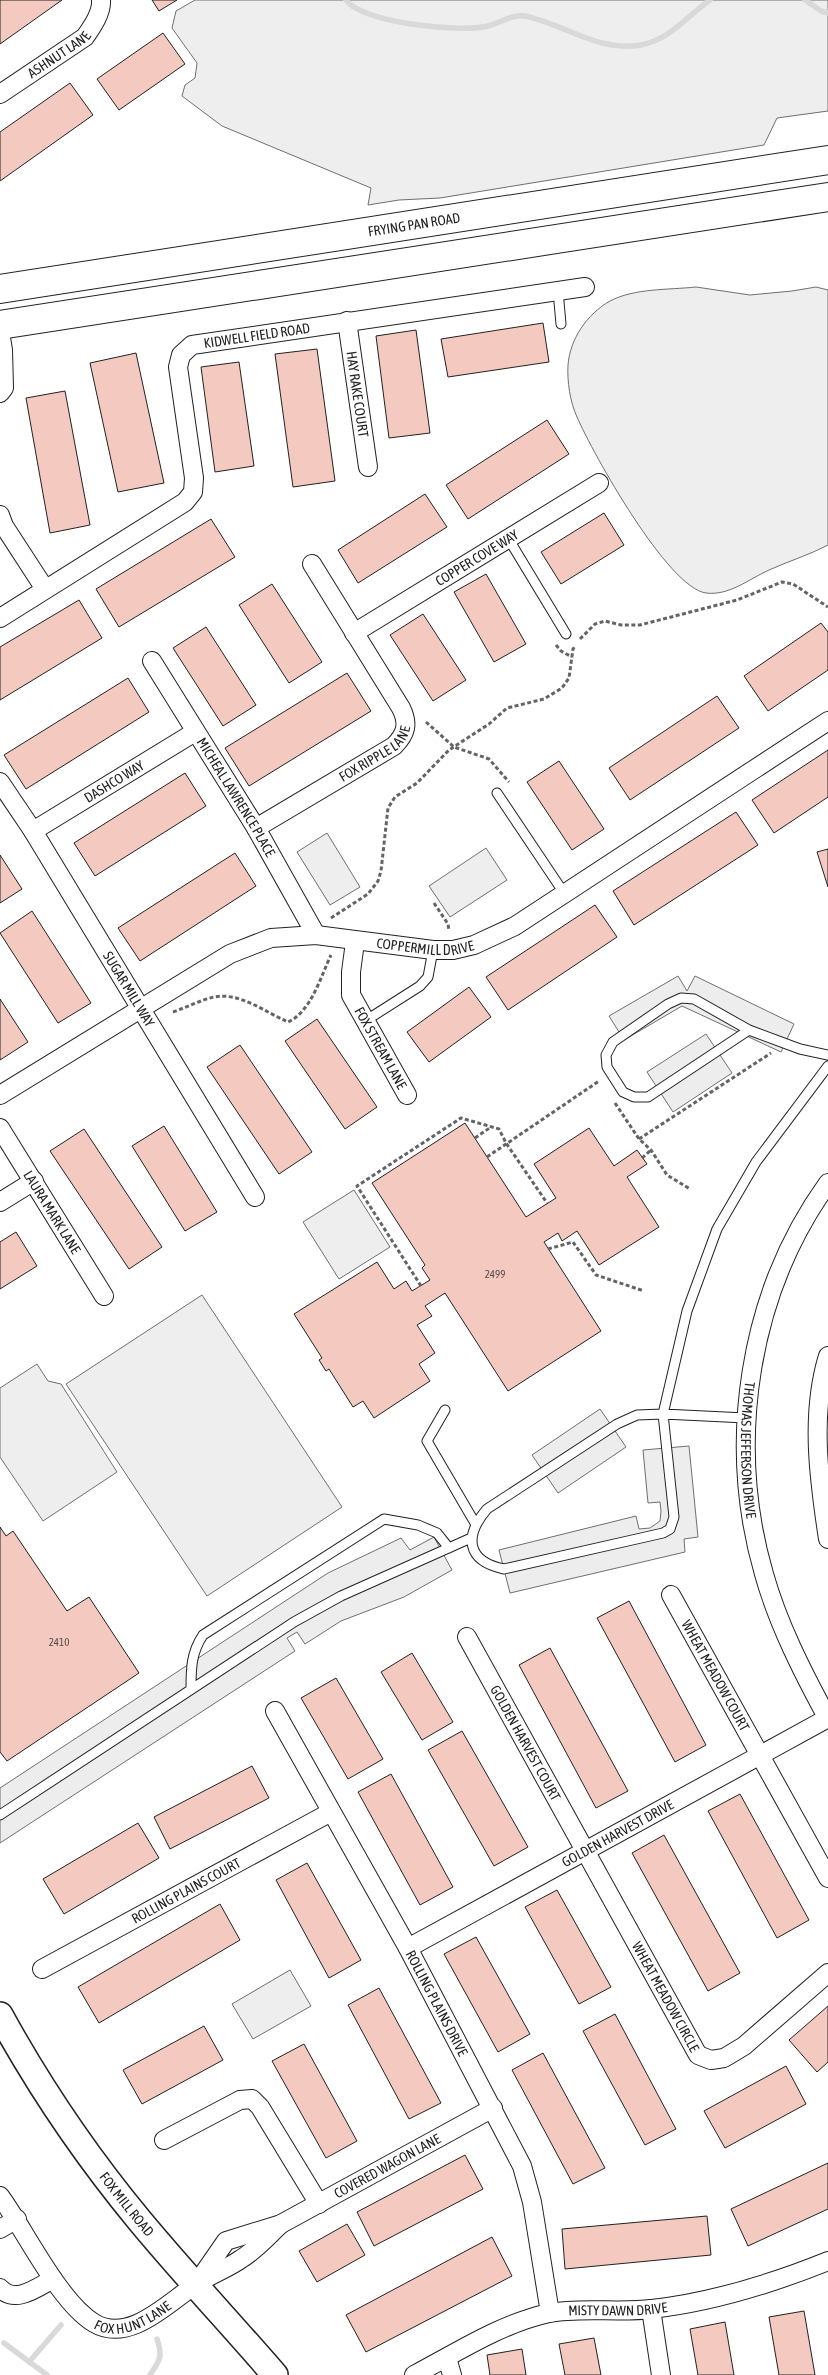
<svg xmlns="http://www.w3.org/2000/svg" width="828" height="2375" font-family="'Asap Condensed',sans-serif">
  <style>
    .green { fill: #eee; stroke: #6f6f6f }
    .parking { fill: #ededed; stroke: #6f6f6f }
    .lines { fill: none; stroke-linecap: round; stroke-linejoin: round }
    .stream { stroke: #d9d9d9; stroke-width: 5.5 }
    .building { fill: #f3c9c0; stroke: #222 }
    .lane-casing { stroke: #222; stroke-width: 11 }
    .street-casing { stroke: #222; stroke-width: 20 }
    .secondary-casing { stroke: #222; stroke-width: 28 }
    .primary-casing { stroke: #222; stroke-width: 30 }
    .path { stroke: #646464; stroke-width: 3; stroke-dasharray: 4 2.5; stroke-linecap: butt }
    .lane { stroke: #fff; stroke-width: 9 }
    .street { stroke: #fff; stroke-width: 18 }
    .secondary { stroke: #fff; stroke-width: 25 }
    .primary { stroke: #fff; stroke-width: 28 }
    .labels { text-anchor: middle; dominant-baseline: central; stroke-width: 4; stroke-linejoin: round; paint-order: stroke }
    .number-label { font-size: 11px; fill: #564c4a }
    .street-label { font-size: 14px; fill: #222; stroke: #fff }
  </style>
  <rect width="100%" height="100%" fill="#fff"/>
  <path class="green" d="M195,0H828V111L777,118L764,145L440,198L399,200L368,205L371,188L222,126L182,96L185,85L195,78L197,63L172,28L176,11Z
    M696,287L750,295L792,291L816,287L828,290V545C809,555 789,561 769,570C749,579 729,596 706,593C668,588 593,454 577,417C570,402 567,381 568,365C570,339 587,314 610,301C635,288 668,290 696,287Z
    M327,833L360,887L330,905L297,852Z
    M486,848L507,880L450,917L429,886Z
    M354,1190L390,1247L339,1279L303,1222Z
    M202,1295L342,1507L207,1596L66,1384Z
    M37,1364L48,1381L61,1384L117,1472L43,1521L0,1457V1388Z
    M290,1970L311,2006L253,2039L232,2004Z"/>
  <path class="parking" d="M678,976L687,991L695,976L794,1024L781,1052L682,1006L624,1040L609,1016Z
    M706,1034L732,1073L673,1112L647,1072Z
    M600,1409L626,1447L558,1493L532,1455Z
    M689,1446L698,1537L684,1539L685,1552L510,1593L499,1550L636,1516L639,1529L650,1528L660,1521L661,1511L660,1502L648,1503L643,1450Z
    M434,1537L452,1570L404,1597L341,1621L305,1644L297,1632L287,1638L295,1651L0,1843V1788L328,1573L401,1538L410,1550Z"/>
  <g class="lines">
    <path class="stream" d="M346,0C362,23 461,33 488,26C500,23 512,14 525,16C564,24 600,53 641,45C671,39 687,16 710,0
      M805,0L821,11L828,13
      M4,2343L47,2375
      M29,2362L61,2325
      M150,2375C160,2360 163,2357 157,2339"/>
  </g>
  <path class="building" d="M0,0H62L0,44Z
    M152,0H177L159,11Z
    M163,33L185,64L119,110L97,79Z
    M70,83L93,115L0,181V132Z
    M543,323L549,362L448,377L441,339Z
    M416,330L430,433L389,438L376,336Z
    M317,349L335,481L293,487L275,354Z
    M136,353L164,483L118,492L90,363Z
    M239,362L254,466L215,472L201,367Z
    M65,391L90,525L50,533L26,398Z
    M547,420L569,454L468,519L446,485Z
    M425,494L447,527L358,583L338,550Z
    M604,513L624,545L561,584L541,552Z
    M211,519L235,557L119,627L96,589Z
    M486,574L526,644L494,662L454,592Z
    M272,584L322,662L289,683L239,605Z
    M79,600L102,638L0,700V647Z
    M423,614L466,680L433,701L390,635Z
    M821,623L828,632V670L768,711L744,676Z
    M206,627L256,705L223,726L173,648Z
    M347,673L371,711L249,786L225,748Z
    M128,678L149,712L26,789L4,755Z
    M717,696L739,728L630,800L609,768Z
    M828,750V797L774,833L752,800Z
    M559,761L604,829L572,850L527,782Z
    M185,773L206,806L95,876L74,843Z
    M736,812L758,845L634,925L613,891Z
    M828,849V887L817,852Z
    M235,853L256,886L140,961L118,928Z
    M0,855L22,889L0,903Z
    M595,905L617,937L508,1010L486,977Z
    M32,911L91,1003L58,1023L0,933Z
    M469,987L491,1017L429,1062L407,1032Z
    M0,999L28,1042L0,1060Z
    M317,1019L377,1107L345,1129L285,1041Z
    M240,1045L312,1152L279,1174L207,1067Z
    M465,1123L526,1217L556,1198L534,1164L589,1128L614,1166L637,1150L647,1164L627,1177L659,1227L599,1265L577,1231L562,1241L558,1233L544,1242L601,1331L508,1391L445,1293L425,1306L432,1316L417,1325L435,1353L419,1364L430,1381L374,1418L363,1401L353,1407L329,1369L326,1371L319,1360L322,1358L294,1314L377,1262L394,1289L406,1281L412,1291L430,1280L422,1268L425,1265L372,1183Z
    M164,1126L217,1212L185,1231L132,1146Z
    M84,1129L162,1247L129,1269L50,1151Z
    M16,1232L37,1266L0,1289V1242Z
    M0,1527L6,1536L13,1531L67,1611L89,1597L139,1673L7,1761L0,1752Z
    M629,1601L706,1745L675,1762L597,1618Z
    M550,1648L628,1791L596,1808L519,1665Z
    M412,1653L453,1722L422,1740L381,1672Z
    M336,1678L383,1759L348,1779L301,1698Z
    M462,1731L528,1847L494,1866L428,1750Z
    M252,1766L269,1798L170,1849L154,1817Z
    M391,1774L453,1887L420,1905L358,1792Z
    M740,1794L809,1920L777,1938L708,1811Z
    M138,1823L159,1858L64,1914L43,1879Z
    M664,1835L740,1973L708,1991L632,1853Z
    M307,1863L361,1960L329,1978L276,1880Z
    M557,1890L611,1987L579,2004L525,1907Z
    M220,1904L240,1940L99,2023L78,1987Z
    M476,1937L530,2034L498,2052L444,1954Z
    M379,1988L441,2103L409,2119L348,2005Z
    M828,2006V2062L817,2072L789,2040Z
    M615,2014L676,2129L645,2145L583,2031Z
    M204,2026L223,2060L142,2104L123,2070Z
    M304,2044L357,2141L326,2158L272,2061Z
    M543,2053L605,2168L573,2184L512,2070Z
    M786,2066L806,2104L725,2148L704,2111Z
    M465,2155L483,2189L374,2246L357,2212Z
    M828,2163V2209L748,2246L731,2209Z
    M707,2216L711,2255L565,2269L562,2229Z
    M347,2224L365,2255L317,2282L299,2251Z
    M492,2237L512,2276L366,2352L346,2315Z
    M804,2311L815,2375H779L769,2317Z
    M725,2322L734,2375H698L690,2329Z
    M594,2338L601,2375H565L559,2344Z
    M522,2349L526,2375H490L487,2355Z"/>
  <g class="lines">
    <g class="lane-casing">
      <path id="lane" d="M558,291L561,324
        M508,538L566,634
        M497,793L564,893
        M365,1021L420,986L428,977L433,950
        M749,1030L648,1097H634L623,1092L607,1067L606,1055L613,1042L668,1004L681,998L694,999L749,1030L800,1049L828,1055
        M445,1410L427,1441L475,1523
        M746,1418L663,1414L637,1415L617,1424L487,1509C464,1536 466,1561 504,1569L663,1533L670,1529L674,1517L663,1414L687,1311L717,1229L756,1162L828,1066
        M191,1689C191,1669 191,1653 203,1635L384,1519L418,1525L437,1533L449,1548
        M0,1815L294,1622L341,1596L471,1538"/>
    </g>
    <g class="street-casing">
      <g id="street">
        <path id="s1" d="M0,94L85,37C92,27 102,13 101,0"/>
        <path id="s2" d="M347,321L368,467"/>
        <path d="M0,332L3,350L4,388L0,393"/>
        <path d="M0,515L4,526L45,589"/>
        <path id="s3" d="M0,618L185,502L193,492L194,478L178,367L181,355L192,345L585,287"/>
        <path id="s4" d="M354,633L599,483"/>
        <path id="s5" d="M152,661L256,828L316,935"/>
        <path id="s6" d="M0,782L33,831L255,1197"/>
        <path id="s7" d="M256,828L394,746C406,734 409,724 401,708L312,564"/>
        <path id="s8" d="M33,831L195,732"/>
        <path id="s9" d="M355,942L351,972V995L407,1095"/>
        <path id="s10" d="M0,1095L230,954L271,938L316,935L433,950H453L474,945L515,926L828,721"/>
        <path id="s11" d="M0,1128L104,1296"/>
        <path id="s12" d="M828,1183C748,1294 726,1443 764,1574C778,1624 803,1673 828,1719"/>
        <path d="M0,1202L34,1181"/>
        <path d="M828,1356C810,1414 819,1480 828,1539"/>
        <path id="s13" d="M671,1595L828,1878"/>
        <path id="s14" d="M467,1637L698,2055L711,2060L724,2058L744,2046L828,1973"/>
        <path id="s15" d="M275,1711L408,1948L522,2166L532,2202L550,2313"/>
        <path id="s16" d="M408,1948L828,1718"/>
        <path id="s17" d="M42,1969L331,1812"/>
        <path d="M164,2140L240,2100L252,2099L260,2107L319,2204"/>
        <path id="s18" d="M0,2196C25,2230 59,2302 94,2323C129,2344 168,2303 195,2285C209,2275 227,2269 241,2259C256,2250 268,2236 281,2224"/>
        <path d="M0,2229L17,2219"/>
        <path id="s19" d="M199,2280L226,2241L281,2224L493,2108"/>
        <path d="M0,2288C15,2305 38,2287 53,2279"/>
        <path d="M651,2309L661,2375"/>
        <path d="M447,2358L452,2375"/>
        <path id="s20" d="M414,2375C458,2352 500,2324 549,2313C579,2307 620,2313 652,2309C713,2302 771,2284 828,2261"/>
      </g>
    </g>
    <g class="secondary-casing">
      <g id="secondary">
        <path id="s21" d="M0,2015C40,2088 87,2157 140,2221C184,2274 231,2324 275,2375"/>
      </g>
    </g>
    <g class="primary-casing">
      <g id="primary">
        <path id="s22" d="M0,289L828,160"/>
        <path d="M0,325L828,197"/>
      </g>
    </g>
    <path class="path" d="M580,639L595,624L605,621L621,625H640L737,600L782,582L793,584L828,607
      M556,645L561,651L572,657
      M426,722L454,747L489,759L509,782
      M434,903L448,924L449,931
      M331,918L368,894L378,881L381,871L388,808L395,797L417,783L449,750L489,724L507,708L544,699L562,688L569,678L573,649L575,646
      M173,1012C187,1007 201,1000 214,997C240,992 265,1012 288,1022C311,1012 321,976 331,955
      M615,1103L639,1139L651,1150L667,1175L690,1189
      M475,1138L491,1127
      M639,1139L771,1053
      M487,1157L599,1081
      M642,1158L651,1150
      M548,1249L573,1242L596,1275L644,1291
      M421,1286L357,1186L461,1118L499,1129L506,1143L547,1203"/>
    <use href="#lane" class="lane"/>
    <use href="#street" class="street"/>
    <use href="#secondary" class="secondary"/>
    <use href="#primary" class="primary"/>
  </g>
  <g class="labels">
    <g class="number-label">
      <text x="495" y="1274">2499</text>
      <text x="59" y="1642">2410</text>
    </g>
    <g class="street-label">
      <text stroke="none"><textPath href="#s1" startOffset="71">ASHNUT LANE</textPath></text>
      <text stroke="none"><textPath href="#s22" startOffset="419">FRYING PAN ROAD</textPath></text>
      <text stroke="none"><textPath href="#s3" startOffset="450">KIDWELL FIELD ROAD</textPath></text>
      <text stroke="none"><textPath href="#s2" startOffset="74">HAY RAKE COURT</textPath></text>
      <text stroke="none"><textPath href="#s4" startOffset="144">COPPER COVE WAY</textPath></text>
      <text stroke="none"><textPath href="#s7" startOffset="141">FOX RIPPLE LANE</textPath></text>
      <text stroke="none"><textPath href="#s8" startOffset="95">DASHCO WAY</textPath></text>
      <text stroke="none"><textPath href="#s5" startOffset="160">MICHEAL LAWRENCE PLACE</textPath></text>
      <text stroke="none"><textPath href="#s10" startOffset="469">COPPERMILL DRIVE</textPath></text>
      <text stroke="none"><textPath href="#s6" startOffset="244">SUGAR MILL WAY</textPath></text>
      <text stroke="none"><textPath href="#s9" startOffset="114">FOX STREAM LANE</textPath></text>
      <text stroke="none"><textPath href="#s11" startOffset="99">LAURA MARK LANE</textPath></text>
      <text stroke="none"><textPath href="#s12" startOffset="284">THOMAS JEFFERSON DRIVE</textPath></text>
      <text stroke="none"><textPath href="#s13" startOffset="92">WHEAT MEADOW COURT</textPath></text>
      <text stroke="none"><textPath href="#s14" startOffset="121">GOLDEN HARVEST COURT</textPath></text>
      <text stroke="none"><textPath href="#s16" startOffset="239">GOLDEN HARVEST DRIVE</textPath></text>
      <text stroke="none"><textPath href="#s17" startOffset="164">ROLLING PLAINS COURT</textPath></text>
      <text stroke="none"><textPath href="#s14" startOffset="411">WHEAT MEADOW CIRCLE</textPath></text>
      <text stroke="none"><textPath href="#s15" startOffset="334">ROLLING PLAINS DRIVE</textPath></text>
      <text stroke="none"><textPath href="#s19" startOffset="226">COVERED WAGON LANE</textPath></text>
      <text stroke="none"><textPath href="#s21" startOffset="228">FOX MILL ROAD</textPath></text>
      <text stroke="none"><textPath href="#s20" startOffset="218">MISTY DAWN DRIVE</textPath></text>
      <text stroke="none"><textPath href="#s18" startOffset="201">FOX HUNT LANE</textPath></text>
    </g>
  </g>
</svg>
